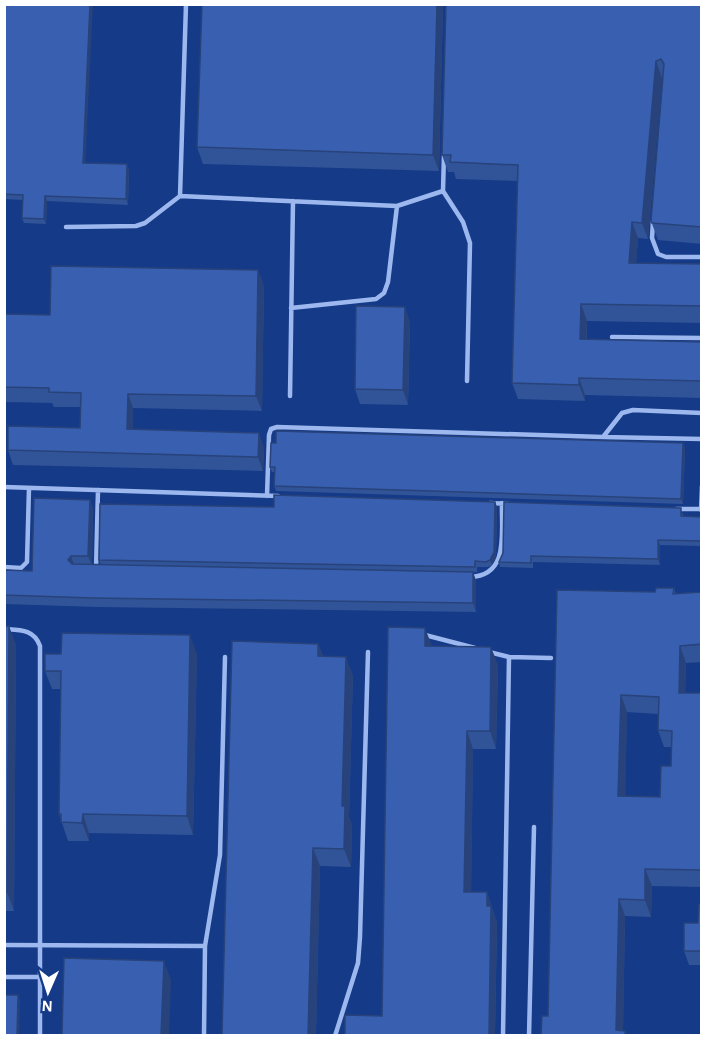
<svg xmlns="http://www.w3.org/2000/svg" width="706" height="1040" font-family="'Alegreya Sans',sans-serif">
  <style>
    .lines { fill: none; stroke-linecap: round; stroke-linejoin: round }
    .lane { stroke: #9cb8ef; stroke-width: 4.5 }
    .wall { fill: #315397; fill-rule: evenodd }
    .shaded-wall { fill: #28437b }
    .building { fill: #3960b0; stroke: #28437b; stroke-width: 1.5; fill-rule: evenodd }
  </style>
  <rect width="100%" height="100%" fill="#153a88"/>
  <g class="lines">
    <path class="lane" d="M444,154L443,191L463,222L470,243L467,381
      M180,196L186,4
      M653,221L652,238L658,254L666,257H702
      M66,227L136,226L145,223L180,196L397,206L443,191
      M291,308L376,299L384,293L388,282L397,206
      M612,337L702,338
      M290,396L293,201
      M603,437L702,439
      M4,487L278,496
      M267,496L269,435L271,429L277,427L603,437L622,413L633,410L702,413
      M490,503L509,504
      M676,509H702
      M701,510L702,486
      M4,567L21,568L27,562L29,488
      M96,570L98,490
      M470,577C510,576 501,532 502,503
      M4,629C20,630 34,629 40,646V977
      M425,635L475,648
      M489,652L509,657L503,1036
      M509,657L551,658
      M4,945L205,946
      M4,977H40V1036
      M204,1036L205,946L220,855L225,657
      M335,1036L358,963L360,937L368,652
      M529,1036L534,827"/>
  </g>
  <path class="wall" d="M4,4L86,163L129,169L128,205L47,201L46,224L24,223L22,218L23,200L4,199Z
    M202,4H443L439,171L203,164L197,147Z
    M702,4V244L658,240L651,221L663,77L662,78L648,239L638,238L636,263L702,264V323L587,321V339L702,342V398L585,395V401L518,399L512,383L518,181L456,179L454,172H448L442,155Z
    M264,285L262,411L133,408V429L264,448L263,471L13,465L8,450L80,428L81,407H54L52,403L4,402V314L50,315Z
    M410,322L408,405L360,404L355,389Z
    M683,443L685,448L683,504L276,491L274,486L275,472H272L270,467Z
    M90,500L93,509L92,565H101L99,560L274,507L495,502L497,507L496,557L492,565L488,567H477V572L184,567L473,572L476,581V612L97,607L4,604V570L32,571Z
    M683,513V516L702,517V546L660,545V565L533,562V568L500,567L499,562Z
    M674,588L676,594L702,592V662L686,663L685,693H702V887L652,886L651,917L625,916L623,1030L625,1031L627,1035H541L548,1016L557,590L655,592ZM627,712L658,714V730L664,747H671V766L660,797L625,796Z
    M4,626L16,645L14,911H4Z
    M318,644L323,656L353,675L349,817L352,825L351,867L320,866L316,1035H222Z
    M432,646L498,665L496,749H473L471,892H487L497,923L495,1035L382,1016Z
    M197,654L193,835L89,833V841H68L59,814L61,689H52L45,671Z
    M702,904V965H689L684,951L698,923Z"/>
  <path class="shaded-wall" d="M90,4H93L85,168L83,163Z
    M437,4H443L439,171L433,155Z
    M656,61L662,78L648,239L642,223Z
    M127,164L129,169L128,205L126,199Z
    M45,196L47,201L46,224L44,219Z
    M632,222L638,238L635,279L629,263Z
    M258,270L264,285L262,411L256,396Z
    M581,304L587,321L586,356L580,339Z
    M405,307L410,322L408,405L403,390Z
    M579,378L585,395V401L579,385Z
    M128,394L133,408V444L127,429Z
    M259,433L264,448L263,471L258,457Z
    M683,443L685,448L683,504L681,499Z
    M90,500L93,509L92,565L88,556Z
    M495,502L497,507L496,557L492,565L490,560Z
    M658,540L660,545V565L658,559Z
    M71,556L74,565L72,569L68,560Z
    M473,572L476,581V612L473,603Z
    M9,626L16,645L14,911L7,892Z
    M425,628L432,646L431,664L425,646Z
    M190,635L197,654L193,835L187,816Z
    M318,644L325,662L318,656Z
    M680,646L686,663L685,709L679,693Z
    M491,647L498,665L496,749L490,731Z
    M346,657L353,675L349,817L352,825L351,867L344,849L342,806Z
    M621,695L627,712L625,813L618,796Z
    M467,731L473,749L471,909L464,892Z
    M83,814L89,833V841L82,823Z
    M313,848L320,866L316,1035H308Z
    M645,869L652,886L651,917L645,900Z
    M487,892L497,923L495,1035H489Z
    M619,899L625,916L623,1035L616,1030Z
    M164,961L171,980L169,1035H161Z
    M18,995L20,1000L19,1035H17Z"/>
  <path class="building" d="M4,4H90L83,163L127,164L126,199L45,196L44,219L22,218L23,195L4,194Z
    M202,4H437L433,155L197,147Z
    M446,4H702V227L652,223L651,221L664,64L661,59L656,61L642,223L632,222L629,263L702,264V306L581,304L580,339L702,342V381L579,378V385L512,383L518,165L450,162L451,155H442Z
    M51,266L258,270L256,396L128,394L127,429L259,433L258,457L8,450V426L80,428L81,393L49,392V388L4,387V314L50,315Z
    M356,306L405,307L403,390L355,389Z
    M276,431L683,443L681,499L274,486L275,467H270L271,443H276Z
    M274,495L495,502L494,552L490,560L486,562L475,561V567L99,560L100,504L274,507Z
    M34,498L90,500L88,556H71L68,560L72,564L473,572V603L93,598L4,595V570L32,571Z
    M504,502L681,508V516L702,517V541L658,540V559L531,556V563L499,562L503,553Z
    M656,588H674L673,594L702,592V644L680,646L679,693H702V870L645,869V900L619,899L616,1030L625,1031V1035H541L542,1016H548L557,590L655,592ZM621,695L659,697L658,730L672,731L671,766H661L660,797L618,796Z
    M4,626H9L7,892H4Z
    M388,627L425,628V646L491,647L490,731H467L464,892H487V906H491L489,1035H345V1015L382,1016Z
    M62,633L190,635L187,816L83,814L82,823L61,822V814H59L61,671H45V654H61Z
    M232,641L318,644V656L346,657L342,806H345L344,849L313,848L308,1035H222Z
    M699,904H702V951H684V923H698Z
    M64,958L164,961L161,1035H62Z
    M4,995H18L17,1035H4Z"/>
  <rect width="706" height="1040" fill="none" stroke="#ffffff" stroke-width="12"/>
  <g transform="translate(48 992) rotate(183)" stroke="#153a88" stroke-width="4.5" paint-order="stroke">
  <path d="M0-4.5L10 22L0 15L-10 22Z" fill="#ffffff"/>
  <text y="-9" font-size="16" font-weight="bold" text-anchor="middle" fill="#ffffff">N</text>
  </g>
</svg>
